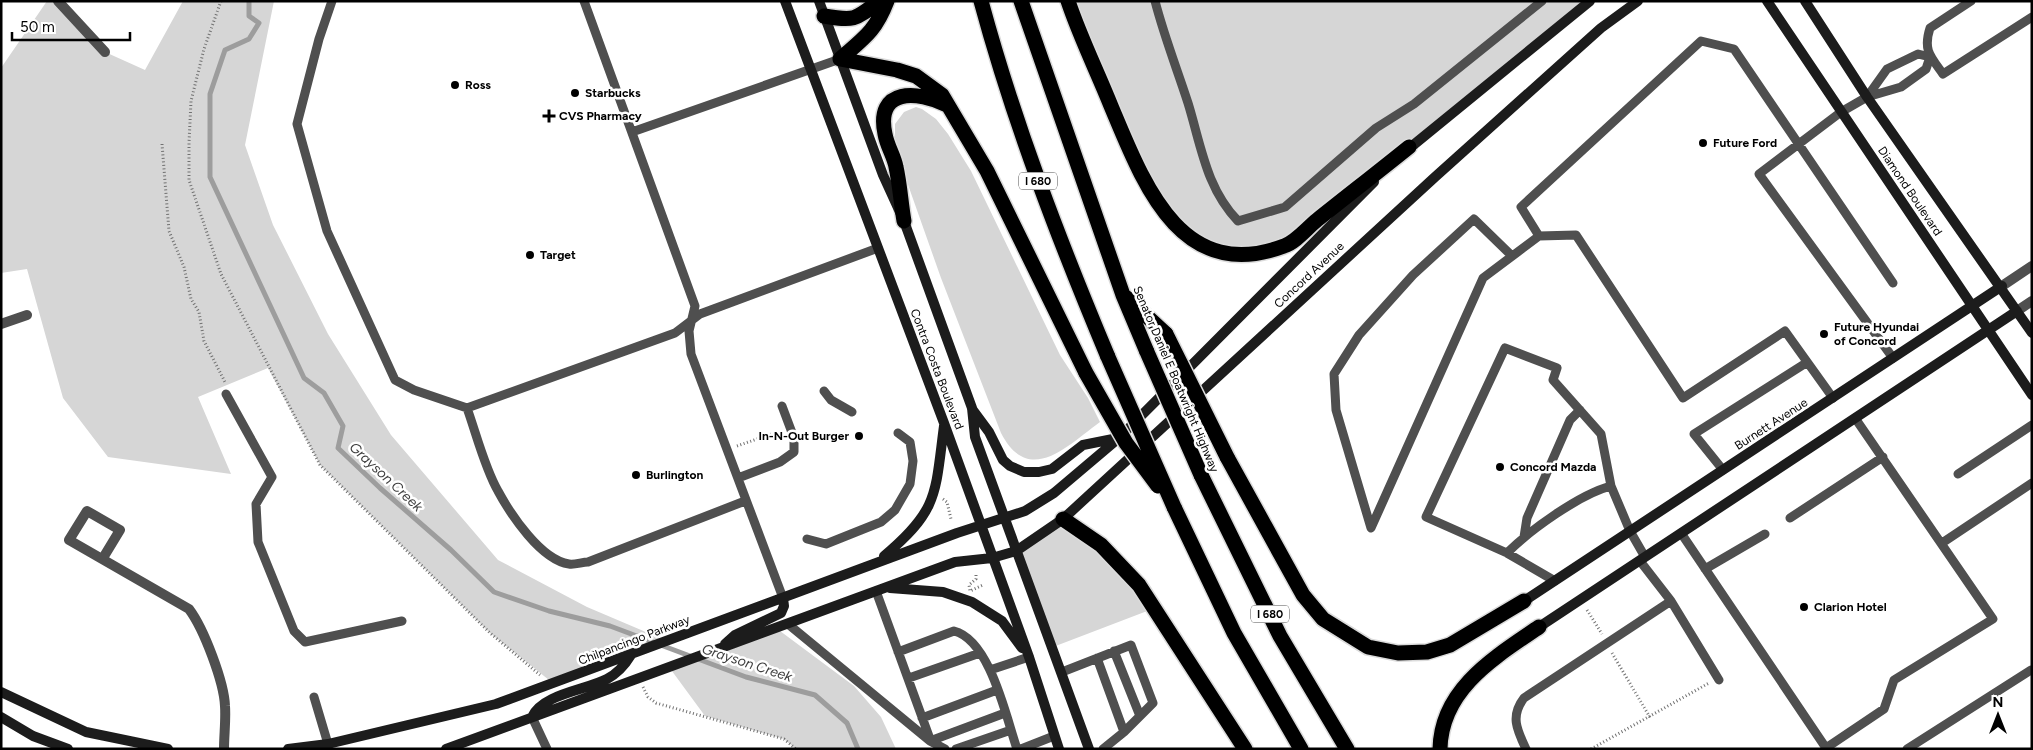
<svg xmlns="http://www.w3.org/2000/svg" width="2033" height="750" font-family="Figtree,sans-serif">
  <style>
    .green { fill: #d6d6d6 }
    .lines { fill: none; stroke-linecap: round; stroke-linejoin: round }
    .stream { stroke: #9d9d9d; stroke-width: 5 }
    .highway-casing { stroke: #dbdbdb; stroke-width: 18 }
    .path { stroke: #717171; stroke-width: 3; stroke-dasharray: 1 2.5; stroke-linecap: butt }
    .lane { stroke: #4f4f4f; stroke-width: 9 }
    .street { stroke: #4f4f4f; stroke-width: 10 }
    .secondary { stroke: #1c1c1c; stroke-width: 10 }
    .highway { stroke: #000; stroke-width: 15 }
    .highway-bridge-casing { stroke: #dbdbdb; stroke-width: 18; stroke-linecap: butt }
    .highway-bridge { stroke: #000; stroke-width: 15 }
    .poi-dot { fill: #000; stroke: #fff; stroke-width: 2 }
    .labels { text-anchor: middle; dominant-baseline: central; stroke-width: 5; stroke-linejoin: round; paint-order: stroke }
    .shield { fill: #fff; stroke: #4c4c4c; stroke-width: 1 }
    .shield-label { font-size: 11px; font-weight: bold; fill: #000 }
    .poi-label { font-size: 12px; font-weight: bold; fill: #000; stroke: #fff; text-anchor: start }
    .street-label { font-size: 12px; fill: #000; stroke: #fff }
    .water-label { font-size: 14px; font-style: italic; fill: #3e3e3e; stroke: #fff }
  </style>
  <rect width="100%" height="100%" fill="#fff"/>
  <path class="green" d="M47,1H55L105,52L145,70L183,1H274L245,145L273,225L328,334L391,435L498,560L587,607L667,641L554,684L490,633L320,465L268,368L198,397L231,474L108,457L63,398L27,269L1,273V68Z
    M1068,1H1590L1286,245L1221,253L1155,201Z
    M916,107L922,109L936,119L948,134L971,171L1060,355L1088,398L1100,422C1067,446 1029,487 1001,433L941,278L895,148V124L904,112Z
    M1063,519L1101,545L1155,608L1053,647L1016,551Z
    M776,628L854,686L881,717L896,749H796L784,739L705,716L669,667Z"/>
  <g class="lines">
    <path class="stream" d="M249,1V16L259,23L249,39L225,50L210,94V177L304,378L324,393L343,426L338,448L380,488L451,550L494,592L549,611L610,626L746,677L815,695L847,723L858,749"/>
    <g class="highway-casing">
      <path id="highway" d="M981,1C1014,123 1059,240 1108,357
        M1021,1L1123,295L1147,352
        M1068,1C1080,37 1097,71 1111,106C1143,182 1180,285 1284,246C1296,242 1307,228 1317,220C1347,196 1378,172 1409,147
        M824,16C855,21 855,20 879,1
        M840,59L897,70L916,76L942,95L987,171L1086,373
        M840,59C864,38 875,32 887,1
        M904,221C901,204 900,185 896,167C894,156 887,146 885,134C875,87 918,91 947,105
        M1127,298L1166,334
        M1227,457L1303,595L1323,619L1368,647L1398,653L1427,652L1450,645L1524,601
        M1201,475L1280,636L1347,749
        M1174,507L1234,633L1301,749
        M1063,519L1101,545L1139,585L1245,749
        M1440,749C1441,689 1495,657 1539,627"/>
    </g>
    <path class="path" d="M221,1L204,49L191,101L189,143V180L221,274L320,465L490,633L540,675
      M162,144L169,231L184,267L191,299L199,312L204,341L226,384
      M737,446L777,432L780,433
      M943,499L947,502L951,519
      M976,575V579L969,585L970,591L983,585
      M1587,610L1602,634
      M1612,653L1651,719
      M643,687L648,697L656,703L784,739L796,749
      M1591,749L1709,683"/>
    <path class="lane" d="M332,1L319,39L297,124L327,231L395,380L414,390L467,408L675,333L700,314L878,248
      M584,1L695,306L689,331L691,354L783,598
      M1155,1C1164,36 1177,69 1188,103C1201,145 1206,188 1238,221L1285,207L1376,128L1414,104L1542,1
      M1971,1L1930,28C1923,50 1930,56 1943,74L2032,17
      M1867,97L1887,69L1918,54L1930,57
      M632,132L840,59
      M1539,236L1521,207L1701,41L1734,49L1893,283
      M1512,256L1474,219L1413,275L1359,335L1334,374L1336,410L1371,528L1483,278L1539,236L1576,235L1683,398L1785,331L1833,398
      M1505,348L1557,368L1553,380L1601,434L1611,486C1580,494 1530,530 1507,553L1426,517Z
      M1893,358L1759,174L1841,112L1867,97L1901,87L1926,69L1930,57
      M824,391L831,400L852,412
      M226,394L272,477L256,504L258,542L294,631L305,642L402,621
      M467,408C476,433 485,469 498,491C511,515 541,560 569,564C575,565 582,562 588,562L745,501
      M1723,470L1694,434L1806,363
      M1958,474L2032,425
      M738,478L780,462L794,452V438L782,406
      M1611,486L1630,531L1645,557
      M1790,518L1883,457
      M1681,533L1826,748L1884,709L1894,680L1993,619L1855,418
      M1524,537L1527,518L1570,420L1580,410
      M807,539L826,544L881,522L895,510L910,484L913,461L910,442L898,433
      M1942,543L2032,483
      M1507,553L1555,581
      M1640,561L1671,601
      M1705,569L1765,534
      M876,591L930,739
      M788,624L930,741L945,749
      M1114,651L1140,716
      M898,652L954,631C990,640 1006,717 1017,749
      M1097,658L1124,732L1103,749
      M990,670L1029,657
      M1062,672L1131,645L1153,703L1124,732
      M909,678L980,653
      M314,697L328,744
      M532,717L547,749
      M922,718L997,690
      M930,741L1005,713
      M956,749L1011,730
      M1021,749L1054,736
      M1526,749C1517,730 1510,716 1524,698L1671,601L1719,680
      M1907,749L2031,670"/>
    <path class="street" d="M58,1L105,52
      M2002,286L2032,266
      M2017,311L2032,301
      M1,324L27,315
      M103,558L120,530L87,511L69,540L189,609C204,629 224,682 225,706C226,720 224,735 224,749"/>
    <path class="secondary" d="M785,1L944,423L1029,657L1059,749
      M819,1L883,175L904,221L972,408L975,437L1089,749
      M1767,1L2032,395
      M1805,1L1867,97L2032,333
      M1406,151L1590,1
      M972,409L989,432L1003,460L1010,466L1024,472H1039L1052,469L1083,445L1118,438
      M884,556C939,510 935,494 944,426
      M890,588L943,592L972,602L1002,621L1022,648
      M1524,601L2002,286
      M1539,627L2017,311
      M725,644L735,635L781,613L784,606L783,598
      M1,692L86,732L168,749
      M1,717L33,736L68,749
      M532,717C542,694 586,690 607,679C618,673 625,665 631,655
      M288,749L328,744L496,704L957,533L1025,511L1054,493L1119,438L1374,182
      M446,749L955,562L992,558L1016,551L1063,519L1435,177L1601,28L1638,1"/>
    <use href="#highway" class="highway"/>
    <g class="highway-bridge-casing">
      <path id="highway-bridge" d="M1166,334L1227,457
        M1147,352L1201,475
        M1108,357L1174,507
        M1086,373L1126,443L1158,486"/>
    </g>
    <use href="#highway-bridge" class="highway-bridge"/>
  </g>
  <g class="poi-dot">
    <circle cx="455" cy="85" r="5"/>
    <circle cx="575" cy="93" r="5"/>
    <path d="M546.5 108.5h5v5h5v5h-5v5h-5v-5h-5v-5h5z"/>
    <circle cx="1703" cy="143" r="5"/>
    <circle cx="530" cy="255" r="5"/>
    <circle cx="1824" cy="334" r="5"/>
    <circle cx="859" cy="436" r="5"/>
    <circle cx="1500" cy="467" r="5"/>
    <circle cx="636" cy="475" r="5"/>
    <circle cx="1804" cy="607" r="5"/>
  </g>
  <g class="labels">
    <g class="shield">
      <rect x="1019" y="172.5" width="38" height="17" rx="4"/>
      <rect x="1251" y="605.5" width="38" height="17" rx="4"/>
    </g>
    <g class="shield-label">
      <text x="1038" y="181">I 680</text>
      <text x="1270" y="614">I 680</text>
    </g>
    <g class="poi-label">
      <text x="465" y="85">Ross</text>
      <text x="585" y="93">Starbucks</text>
      <text x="559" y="116">CVS Pharmacy</text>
      <text x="1713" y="143">Future Ford</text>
      <text x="540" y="255">Target</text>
      <text x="1834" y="327">Future Hyundai<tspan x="1834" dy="14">of Concord</tspan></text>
      <text x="849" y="436" text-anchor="end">In-N-Out Burger</text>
      <text x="1510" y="467">Concord Mazda</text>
      <text x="646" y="475">Burlington</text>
      <text x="1814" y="607">Clarion Hotel</text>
    </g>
    <g class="street-label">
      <text transform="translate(1910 191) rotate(56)">Diamond Boulevard</text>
      <text transform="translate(1309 275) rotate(-43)">Concord Avenue</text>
      <text transform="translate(937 369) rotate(69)">Contra Costa Boulevard</text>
      <text transform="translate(1176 379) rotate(67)">Senator Daniel E Boatwright Highway</text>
      <text transform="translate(1771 424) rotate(-33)">Burnett Avenue</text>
      <text transform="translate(634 640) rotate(-21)">Chilpancingo Parkway</text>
    </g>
    <g class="water-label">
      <text transform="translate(386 477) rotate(43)">Grayson Creek</text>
      <text transform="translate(747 663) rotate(18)">Grayson Creek</text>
    </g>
  </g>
  <rect width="2033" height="750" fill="none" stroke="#000000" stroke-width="5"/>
  <g transform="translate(1998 715)" stroke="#ffffff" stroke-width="4" paint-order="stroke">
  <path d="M0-4L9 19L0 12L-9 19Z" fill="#000000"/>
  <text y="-8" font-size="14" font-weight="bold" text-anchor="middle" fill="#000000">N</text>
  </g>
  <path d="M12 32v8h118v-8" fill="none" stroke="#000000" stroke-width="2.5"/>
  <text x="20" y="32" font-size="15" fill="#000000" stroke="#ffffff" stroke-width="4" paint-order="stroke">50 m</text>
</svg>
